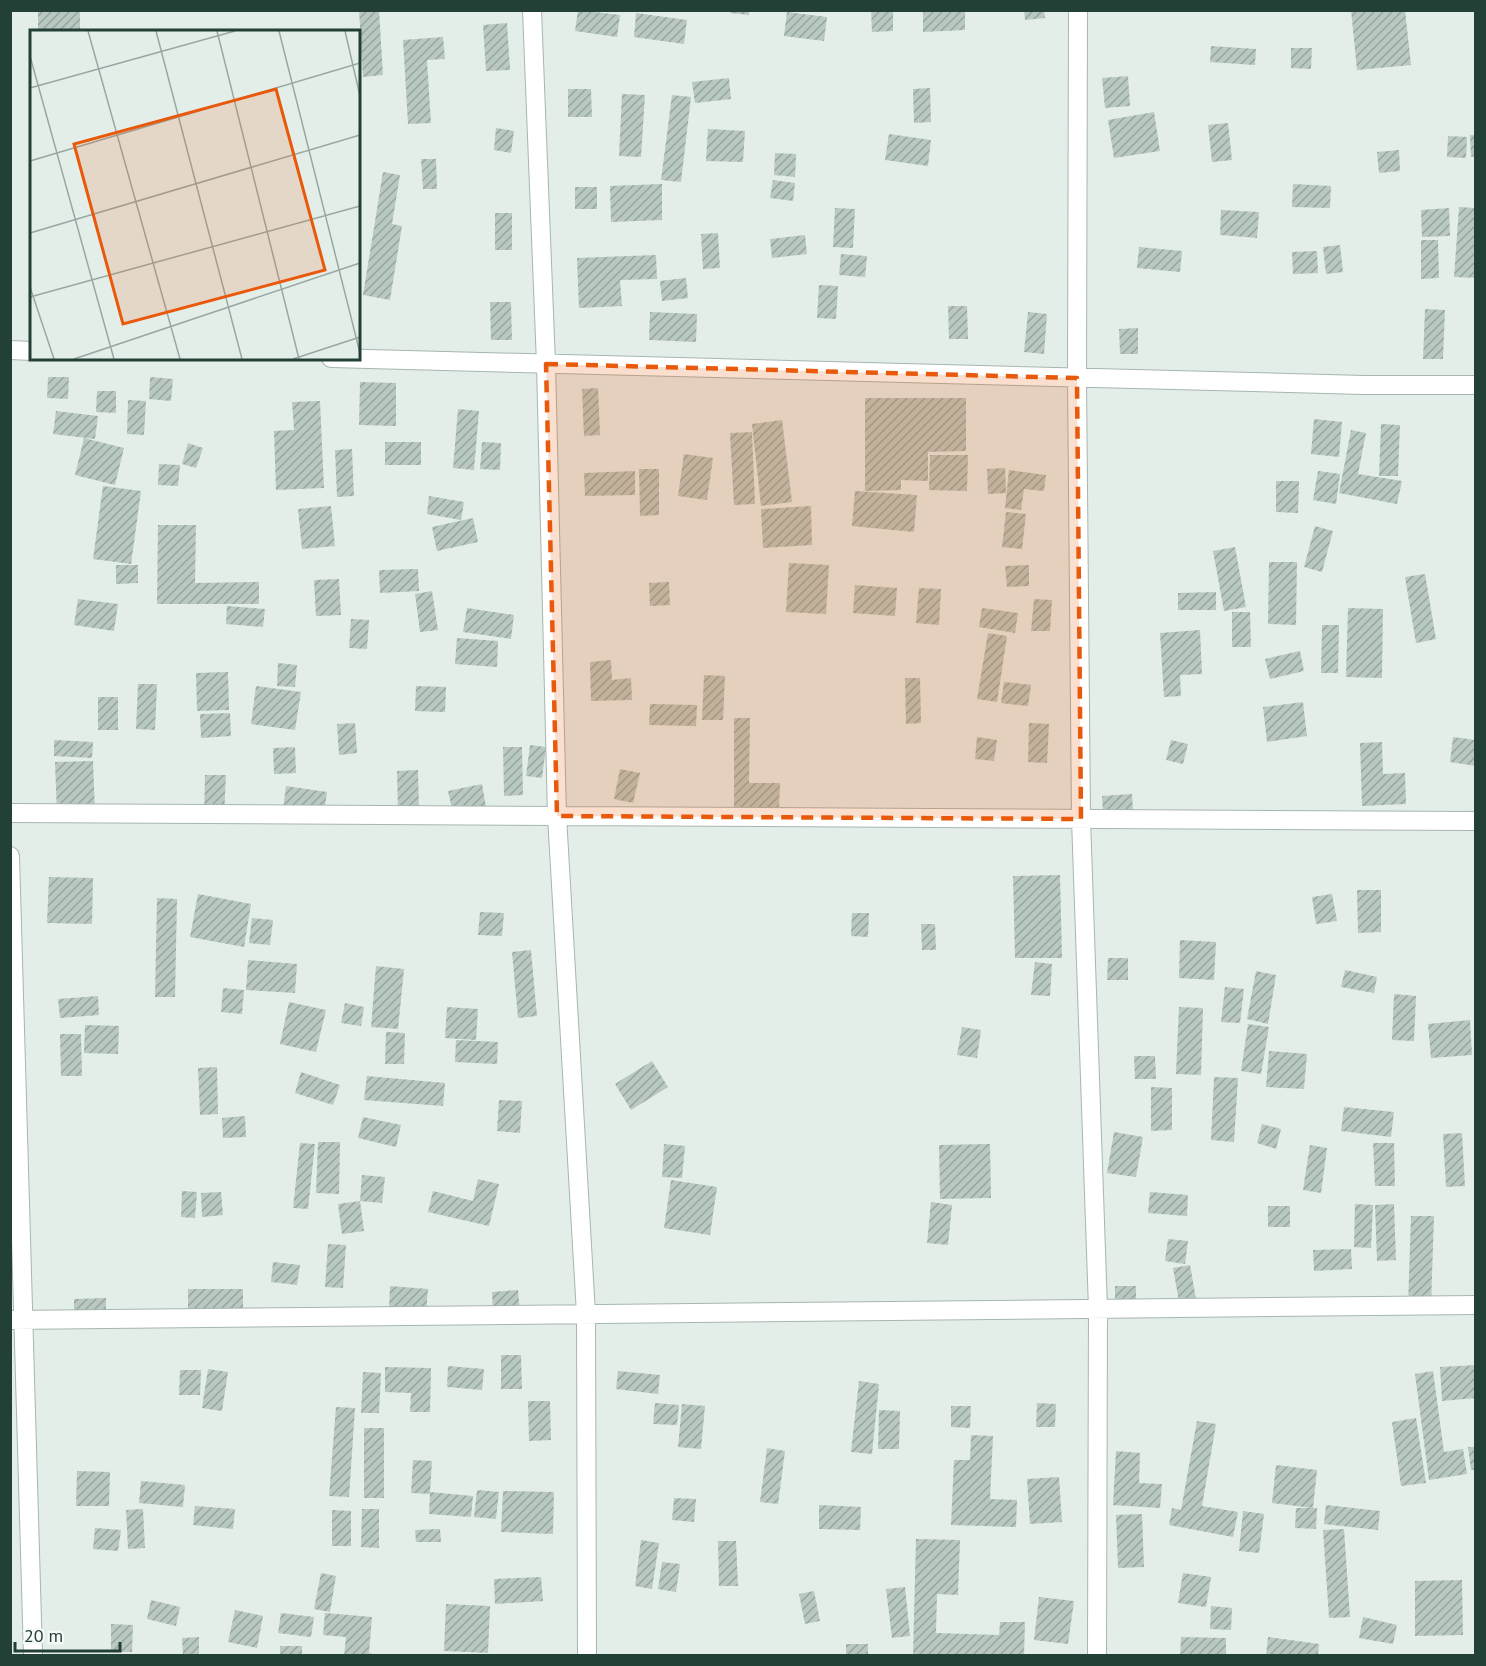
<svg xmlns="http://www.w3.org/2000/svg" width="1486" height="1666" font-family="'PT Sans',sans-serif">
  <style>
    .building { fill: url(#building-hatch) }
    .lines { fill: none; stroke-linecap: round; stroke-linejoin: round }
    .street-casing { stroke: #a6b6b0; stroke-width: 20 }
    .street { stroke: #fff; stroke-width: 18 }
    .marked { fill: #e8590c; fill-opacity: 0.2; stroke: #e8590c; stroke-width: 4.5; stroke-dasharray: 12 8; stroke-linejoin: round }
    .inset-road { fill: none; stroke: #97a8a2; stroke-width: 1.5 }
    .view { fill: #e8590c; fill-opacity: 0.15; stroke: #e8590c; stroke-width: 3 }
    .inset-edge { fill: none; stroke: #234037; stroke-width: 3 }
  </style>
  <defs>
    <pattern id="building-hatch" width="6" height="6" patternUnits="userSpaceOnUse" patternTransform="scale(1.5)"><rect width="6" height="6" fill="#b9c9c2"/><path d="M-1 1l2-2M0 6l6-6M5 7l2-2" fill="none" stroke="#96a59e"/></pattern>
  </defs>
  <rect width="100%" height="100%" fill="#e4eee9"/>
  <path class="building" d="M38,10H80V29H38Z
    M359,10H379L383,75L363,77Z
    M578,10L620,15L617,37L575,31Z
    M730,10H749V15L730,13Z
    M871,10H893V31L872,32Z
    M923,10H965V30L923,32Z
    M1024,10H1044L1045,18L1025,20Z
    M1351,10H1405L1411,65L1357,70Z
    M787,12L827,17L824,41L784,36Z
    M636,13L687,20L684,44L634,37Z
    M507,23L510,70L486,71L483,25Z
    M443,37L445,59L427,60L431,123L408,124L403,40Z
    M1211,46L1256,49L1255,65L1210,62Z
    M1291,48H1312L1311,69L1291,68Z
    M1128,76L1130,106L1105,108L1102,78Z
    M729,78L731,99L695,103L692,82Z
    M930,88L931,122L914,123L913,89Z
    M568,89H591L592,117H568Z
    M622,94L645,95L641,157L619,156Z
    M672,95L691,97L681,182L661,180Z
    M1154,112L1160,151L1114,158L1108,120Z
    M1228,123L1232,160L1212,162L1208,125Z
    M496,128L514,131L511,153L494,150Z
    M708,129L745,131L743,162L706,161Z
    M889,134L931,140L928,166L885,160Z
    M1470,135H1476V156L1471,157Z
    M1448,136L1467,137L1466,158L1447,157Z
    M1399,150L1400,171L1379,173L1377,152Z
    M775,153L796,154L795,177L774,175Z
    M421,159H436L437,189H423Z
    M383,172L400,175L392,224L402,226L390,300L363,295Z
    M773,180L795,183L793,201L770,198Z
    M662,184V220L611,222L610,186Z
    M1293,184L1331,186L1330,208L1292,207Z
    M575,187H597V209H575Z
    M1459,207L1476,208V278L1454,277Z
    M835,208L855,209L853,248L833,247Z
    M1449,208L1450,236L1422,237L1421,210Z
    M1221,210L1259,212L1257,238L1220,235Z
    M495,213H512V250H495Z
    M718,233L720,268L703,269L701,234Z
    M805,235L807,254L772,258L770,239Z
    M1421,240H1438L1439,278L1421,279Z
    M1340,245L1343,272L1326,274L1323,247Z
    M1139,247L1182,251L1180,272L1137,268Z
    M1317,251L1318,273L1293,274L1292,252Z
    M841,254L867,256L865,277L839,275Z
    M656,255L657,279L620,280L622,306L579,308L577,258Z
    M686,278L688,298L662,301L660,281Z
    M819,285L838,286L836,319L817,318Z
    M490,302H511L512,340H491Z
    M948,306H967L968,339H949Z
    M1425,309L1445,310L1443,359H1423Z
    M650,312L697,314L696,342L649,340Z
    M1028,312L1047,314L1044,354L1024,352Z
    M1138,328V354H1120L1119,329Z
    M48,377H69L68,399L47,398Z
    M150,377L173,379L171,401L149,399Z
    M360,382L396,383V426L359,425Z
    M598,388L600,435L584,436L582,389Z
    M97,391H116V413L96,412Z
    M865,398H966V451L928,452V481L901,480V490L865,491Z
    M128,400L146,401L144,435L127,434Z
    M320,401L324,488L276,490L274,431L294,430L292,402Z
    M458,409L479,411L474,470L453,468Z
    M56,411L98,416L95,439L53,434Z
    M1314,419L1342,422L1339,457L1311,454Z
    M782,420L792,502L761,506L752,424Z
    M1381,424L1400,425L1398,476H1379Z
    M1351,430L1366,433L1358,474L1402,481L1397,504L1339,493Z
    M752,432L755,504L734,505L730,433Z
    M84,438L124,448L115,485L75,475Z
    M385,442H421V465H385Z
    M482,442L501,443L500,470L480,469Z
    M188,443L203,448L196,468L182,464Z
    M352,449L354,496L337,497L335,450Z
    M684,454L713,458L707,500L678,496Z
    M930,455H968L967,491L929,490Z
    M159,464L180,465L178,486L158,485Z
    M1005,468L1006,493L988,494L987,469Z
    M639,469H659V515L640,516Z
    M1009,470L1046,475L1044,491L1024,489L1021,510L1005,508Z
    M635,471V495L585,496L584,473Z
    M1318,471L1340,474L1336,504L1313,500Z
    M1276,481H1299L1298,513L1276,512Z
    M103,486L141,491L131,564L93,559Z
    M855,491L917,495L914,532L852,526Z
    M429,496L464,502L461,520L427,514Z
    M331,506L335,546L302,549L298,509Z
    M811,506L812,545L763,548L761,509Z
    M1006,512L1026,514L1022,549L1002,547Z
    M473,518L478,542L437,551L432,527Z
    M158,525H196L195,583L259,582V604H157Z
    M1315,526L1333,531L1322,572L1304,567Z
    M1235,547L1246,607L1224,611L1213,551Z
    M1269,562H1297L1296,625L1268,624Z
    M789,563L829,565L826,614L786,612Z
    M116,565H138V583L116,584Z
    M1029,565V586L1007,587L1005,566Z
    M418,569L419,591L380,593L379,570Z
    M1425,574L1436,639L1416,643L1405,577Z
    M339,579L341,615L316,616L314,580Z
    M669,582L670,605L650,606L649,583Z
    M855,585L897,588L895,616L853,613Z
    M919,588L941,589L939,625L916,623Z
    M432,591L438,630L420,632L415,594Z
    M1216,592V610H1178V593Z
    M78,599L118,604L114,631L74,625Z
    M1034,599L1052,600L1050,631H1031Z
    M227,606L265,609L263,627L226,624Z
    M467,608L514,615L511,639L463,632Z
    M982,608L1018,613L1015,633L979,627Z
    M1348,608L1383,609L1382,678L1346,677Z
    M1232,612H1250L1251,647H1232Z
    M351,619L369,620L367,649L349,648Z
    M1322,625H1339L1338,673H1321Z
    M1200,630L1202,674L1180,675L1181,696L1164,697L1160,633Z
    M988,633L1007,636L997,702L977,699Z
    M457,638L498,641L497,667L455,664Z
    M1300,651L1304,671L1270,679L1265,659Z
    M611,660L612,680L631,678L632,700L591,701L590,662Z
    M278,663L297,665L295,687L277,686Z
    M228,672L229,710L197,711L196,673Z
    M704,675L725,676L723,720H702Z
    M905,678H920L921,723L906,724Z
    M1004,682L1031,685L1028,706L1001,703Z
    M138,684H157L155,730L136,729Z
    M256,686L301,692L295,730L251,724Z
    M416,686L446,687L445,712L415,711Z
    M98,697H118V730H98Z
    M1303,702L1307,736L1267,742L1263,707Z
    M650,704L697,705L696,726L649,725Z
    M230,713L231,736L201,738L200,714Z
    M734,718H750L749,783H780L779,807H734Z
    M355,723L357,753L339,755L337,724Z
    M1029,723L1049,724L1047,763L1028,762Z
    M977,737L997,740L994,761L975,759Z
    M1453,737L1476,740V766L1450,762Z
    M54,740L93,742L92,758L54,756Z
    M1171,740L1188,744L1183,764L1166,760Z
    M1382,742L1383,774L1405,773L1406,804L1362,806L1360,743Z
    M530,745L546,747L542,778L526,776Z
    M295,747L296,773L274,774L273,748Z
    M503,747H522L523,795L504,796Z
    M93,761L95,814L57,815L55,762Z
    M620,769L640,773L633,803L614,799Z
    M418,770L419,811L398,812L397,771Z
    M205,775H226L224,817H204Z
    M482,784L486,807L453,813L448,791Z
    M286,786L327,792L324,814L283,809Z
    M1132,794L1134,827L1104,829L1102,796Z
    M1060,875L1062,958H1015L1013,876Z
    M49,877L93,878L92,924L47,923Z
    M1357,890H1381V932L1358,933Z
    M198,894L251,904L244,947L190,937Z
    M1332,894L1337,921L1316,924L1312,897Z
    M157,898L177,899L175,997H155Z
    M480,912L504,913L502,936L478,935Z
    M852,913H869L868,937L851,936Z
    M252,918L273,920L270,945L249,943Z
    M921,924H935L936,950H922Z
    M1180,940L1216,942L1214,980L1179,978Z
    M531,950L537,1016L518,1018L512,952Z
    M1108,958H1128V980H1107Z
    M248,960L297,964L295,993L246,990Z
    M1035,962L1052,964L1050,996L1031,995Z
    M376,966L404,969L398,1029L371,1027Z
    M1345,970L1377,977L1374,993L1341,987Z
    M1256,971L1276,975L1268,1024L1247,1019Z
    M1225,987L1244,989L1240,1023L1221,1022Z
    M223,988L244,990L242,1014L221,1012Z
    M1394,994L1416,996L1414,1041L1392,1040Z
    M98,996L99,1015L60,1018L58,999Z
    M289,1002L326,1010L316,1052L280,1044Z
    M345,1003L364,1007L361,1026L341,1023Z
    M447,1007L478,1009L476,1040L445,1038Z
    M1179,1007L1203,1008L1201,1075L1176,1074Z
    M1470,1020L1472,1055L1431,1058L1428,1024Z
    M1248,1024L1269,1027L1261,1074L1241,1071Z
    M85,1025L119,1026L118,1054L84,1053Z
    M962,1027L981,1030L977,1058L957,1055Z
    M386,1032L405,1033L404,1064H385Z
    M60,1034H81L82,1076H61Z
    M456,1040L498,1042L497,1064L455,1062Z
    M1269,1051L1307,1054L1304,1089L1266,1087Z
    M1134,1056H1155L1156,1079H1135Z
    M652,1061L668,1087L631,1110L615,1084Z
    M217,1067L218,1114L200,1115L198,1068Z
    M301,1072L340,1085L333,1105L295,1093Z
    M367,1076L445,1083L443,1106L364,1100Z
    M1214,1077L1238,1078L1234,1142L1211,1140Z
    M1151,1087L1172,1088V1130L1151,1131Z
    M499,1100L522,1101L520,1133L497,1131Z
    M1344,1107L1394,1112L1391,1137L1341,1131Z
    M245,1116L246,1137L223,1138L222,1118Z
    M363,1117L401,1125L396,1147L358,1138Z
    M1262,1124L1281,1129L1276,1149L1257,1143Z
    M1114,1132L1143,1137L1136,1177L1107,1173Z
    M1462,1133L1465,1186L1446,1187L1443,1134Z
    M318,1142H340L339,1194L316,1193Z
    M300,1143L315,1144L308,1209L293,1208Z
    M1373,1143H1394L1395,1186H1375Z
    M664,1144L685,1146L682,1178L662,1177Z
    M990,1144L991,1198L940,1199L939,1145Z
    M1310,1145L1327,1148L1321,1193L1303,1190Z
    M362,1175L385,1177L382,1203L360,1201Z
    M478,1179L499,1184L489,1226L428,1212L433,1191L473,1201Z
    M671,1180L717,1187L710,1235L664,1228Z
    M182,1191L197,1192L195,1218L181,1217Z
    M221,1192L223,1215L202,1217L201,1193Z
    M1150,1192L1188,1195L1187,1216L1148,1213Z
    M360,1201L364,1231L342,1234L338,1204Z
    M931,1202L952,1205L948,1245L927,1243Z
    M1355,1204L1373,1205L1371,1248L1354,1247Z
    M1394,1204L1396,1260L1377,1261L1375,1205Z
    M1268,1206H1290V1227H1268Z
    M1411,1216H1434L1431,1307L1408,1306Z
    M1168,1239L1188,1241L1185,1264L1165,1261Z
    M328,1244L346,1245L343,1288L325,1287Z
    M1351,1249L1352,1269L1314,1271L1313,1250Z
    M273,1262L300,1265L297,1285L271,1282Z
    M1190,1265L1197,1305L1180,1307L1173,1268Z
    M390,1286L428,1289L426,1313L389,1310Z
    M1115,1286H1136V1311H1115Z
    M188,1289H243V1316H188Z
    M518,1290L520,1312L493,1313L492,1292Z
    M106,1298V1318H74V1299Z
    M501,1355H521L522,1389H501Z
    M1476,1365V1398L1442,1401L1440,1367Z
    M448,1366L484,1369L482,1390L447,1387Z
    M385,1367L431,1368L430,1412H410L411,1393L385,1392Z
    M208,1369L228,1372L222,1411L202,1408Z
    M180,1370H201L200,1395H179Z
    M618,1371L660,1375L658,1394L616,1389Z
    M1433,1371L1444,1452L1463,1449L1467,1474L1429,1480L1415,1374Z
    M363,1372L381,1373L379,1413H361Z
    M859,1381L879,1384L872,1454L851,1452Z
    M528,1401H550L551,1440L529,1441Z
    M655,1403L679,1405L677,1425L653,1424Z
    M1037,1403L1056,1404L1055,1427H1036Z
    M682,1404L705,1406L701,1449L678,1447Z
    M951,1406H971L970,1428L951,1427Z
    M336,1407L355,1408L349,1497L329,1496Z
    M879,1410L900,1411L899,1449H878Z
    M1416,1418L1426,1483L1401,1486L1392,1422Z
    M1197,1421L1216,1424L1202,1506L1238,1512L1233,1537L1169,1525L1172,1508L1181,1510Z
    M364,1428H384V1498H364Z
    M971,1435L993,1436L990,1499L1017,1500L1016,1527L951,1525L954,1460H970Z
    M1468,1447H1476V1470H1471Z
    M767,1448L785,1451L778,1504L760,1502Z
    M1116,1451L1140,1453L1139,1483L1162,1484L1160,1508L1113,1505Z
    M413,1460L432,1461L430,1492L473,1496L471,1517L429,1514L430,1494L411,1493Z
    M1276,1465L1317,1470L1313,1508L1272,1503Z
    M77,1471L110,1472L109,1506H76Z
    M1059,1477L1062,1522L1030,1524L1027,1479Z
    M141,1481L185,1485L183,1507L139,1503Z
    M477,1490L499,1492L496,1519L474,1517Z
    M503,1491L554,1492L553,1534L501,1532Z
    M674,1498L696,1499L694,1522L672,1520Z
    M819,1505L861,1507L860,1530L819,1529Z
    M1326,1505L1380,1511L1378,1530L1324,1524Z
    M195,1506L235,1509L233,1529L193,1525Z
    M1296,1508H1317L1316,1529L1295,1528Z
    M143,1509L145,1548L128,1549L126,1510Z
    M362,1509H379V1548L361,1547Z
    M332,1510L351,1511V1546H332Z
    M1243,1511L1264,1514L1259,1553L1239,1551Z
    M1142,1514L1144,1567L1118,1568L1116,1515Z
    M95,1528L121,1530L118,1551L93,1549Z
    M440,1529L441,1542H416L415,1530Z
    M1344,1529L1350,1617L1329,1618L1323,1530Z
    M916,1539L960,1540L958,1595L937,1594L936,1633L999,1635L1000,1622H1025L1024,1656H913Z
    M641,1540L659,1543L652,1589L635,1586Z
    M718,1541H736L738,1586H719Z
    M662,1562L680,1564L676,1592L658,1589Z
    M321,1573L336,1576L330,1612L314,1609Z
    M1183,1573L1211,1577L1206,1607L1178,1603Z
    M541,1577L543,1601L495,1604L494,1579Z
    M1462,1580L1463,1635L1415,1636V1581Z
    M905,1587L910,1636L892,1638L886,1589Z
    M814,1591L820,1621L805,1624L799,1594Z
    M1039,1597L1074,1601L1068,1644L1034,1640Z
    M151,1600L180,1607L176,1626L147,1619Z
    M446,1604L490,1606L488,1653L444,1651Z
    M1211,1606L1232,1608L1231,1630L1210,1629Z
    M235,1610L263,1616L257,1648L228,1642Z
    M281,1613L314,1617L311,1637L278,1633Z
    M325,1613L372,1617L369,1653L380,1656H344L346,1637L323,1635Z
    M1363,1617L1397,1625L1393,1644L1359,1638Z
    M111,1624L133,1625L132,1652H111Z
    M199,1637V1656H183L182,1638Z
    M1181,1637L1226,1638V1656H1180Z
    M1268,1637L1319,1644L1318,1656H1266Z
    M846,1644H868V1656H846Z
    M280,1646H302V1656H280Z"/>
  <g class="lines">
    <g class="street-casing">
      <path id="street" d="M532,10L546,364L557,816L586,1314L587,1656
        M1078,10L1077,378L1081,819L1098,1309L1097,1656
        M10,350L32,351
        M331,358L1364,385H1476
        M10,813L1476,821
        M10,856L33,1656
        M10,1320L1476,1305"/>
    </g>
    <use href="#street" class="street"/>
  </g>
  <path class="marked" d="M546,364L1077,378L1081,819L557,816Z"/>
  <g transform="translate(30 30)">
    <rect width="330" height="330" fill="#e4eee9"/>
    <path class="inset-road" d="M58,1L150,329M126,1L212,329M187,1L269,329M249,1L330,323M315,1L330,66M0,26L84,329M0,58L205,1M0,131L330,33M0,203L330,105M0,257L24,329M0,267L330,176M44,329L330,233M263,329L330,307"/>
    <path class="view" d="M246,59L295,240L93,294L44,114Z"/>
    <rect width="330" height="330" class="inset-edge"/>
  </g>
  <rect width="1486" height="1666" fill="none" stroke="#234037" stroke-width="24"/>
  <path d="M15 1642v9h105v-9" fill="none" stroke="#234037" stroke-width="3"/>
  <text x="24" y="1642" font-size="18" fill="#234037" stroke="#f5faf7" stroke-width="4.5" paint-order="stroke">20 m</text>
</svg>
